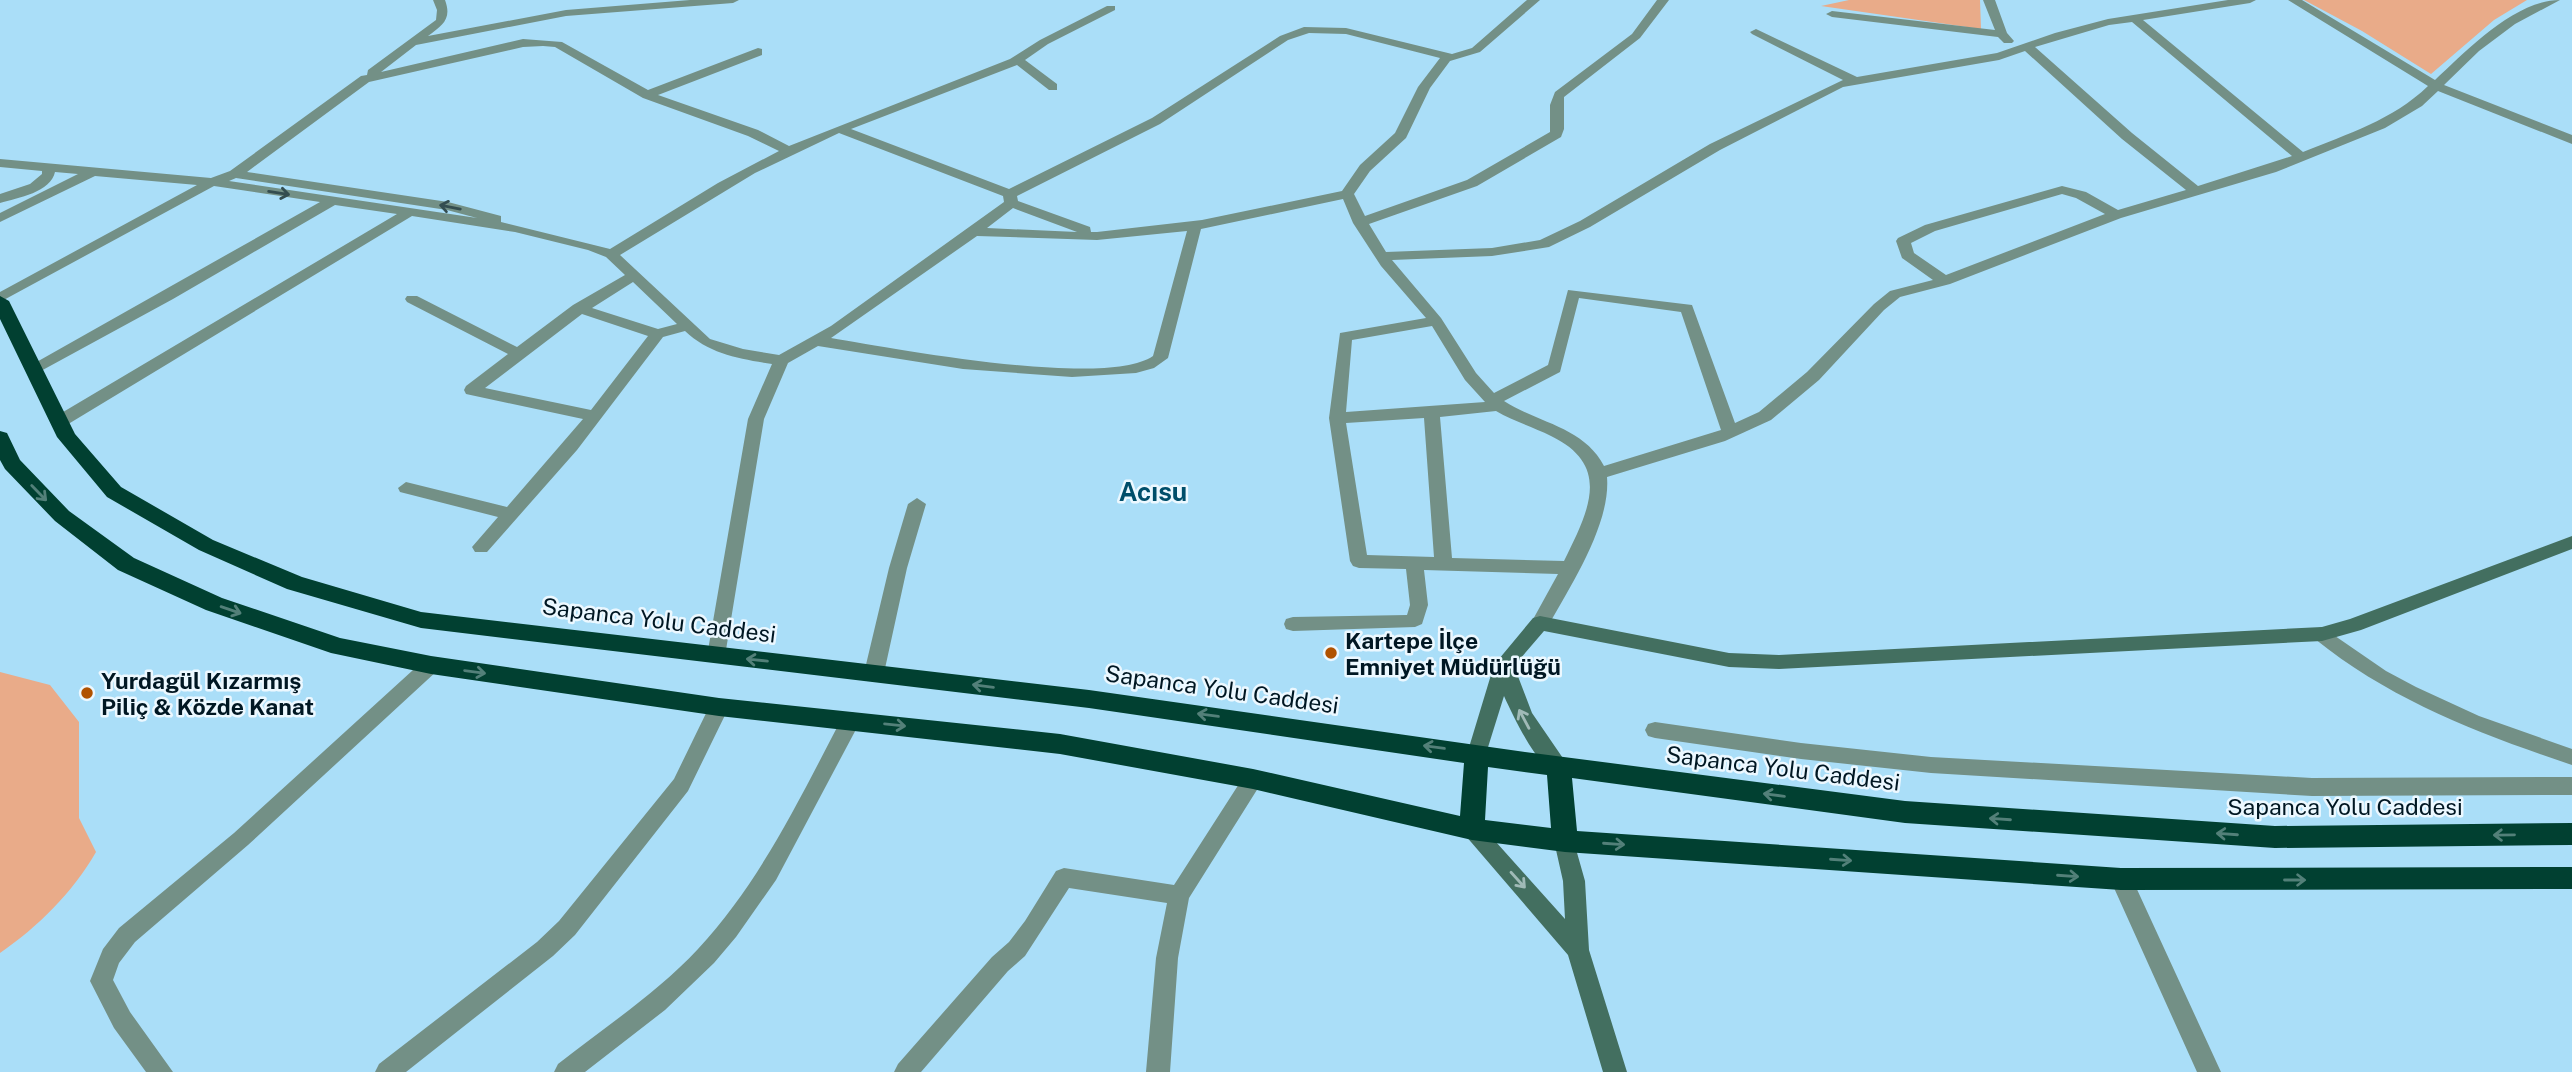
<svg xmlns="http://www.w3.org/2000/svg" width="2572" height="1072" font-family="'Public Sans',sans-serif">
  <style>
    .green { fill: #e9ab89 }
    .lines { fill: none; stroke-linecap: round; stroke-linejoin: round }
    .street { fill: #739086; fill-rule: evenodd }
    .secondary { fill: #436f60; fill-rule: evenodd }
    .highway { fill: #014031; fill-rule: evenodd }
    .oneway { stroke: #344d50 }
    .oneway2 { stroke: #538079 }
    .oneway3 { stroke: #a0bab7 }
    .poi-dot { fill: #b05200; stroke: #ecf8ff; stroke-width: 2.5 }
    .labels { text-anchor: middle; dominant-baseline: central; stroke-width: 5; stroke-linejoin: round; paint-order: stroke }
    .street-label { font-size: 23px; fill: #001723; stroke: #ecf8ff }
    .poi-label { font-size: 23px; font-weight: bold; fill: #001723; stroke: #ecf8ff; text-anchor: start }
    .quarter-label { font-size: 26px; font-weight: bold; fill: #004e6a; stroke: #ecf8ff }
  </style>
  <rect width="100%" height="100%" fill="#aadef8"/>
  <path class="green" d="M1849,0H1980L1981,29L1821,6Z
    M2304,0H2527L2494,20L2431,74L2362,31Z
    M0,672L50,685L79,722V818L96,852C73,892 38,927 0,953Z"/>
  <g class="lines">
    <path class="street" d="M433,0H445C452,19 443,25 428,36L566,10L690,0H739L733,3L566,16L416,45L381,72L523,39L562,42L648,90L758,48L762,49V55L658,95L758,130L789,146L1010,59L1040,40L1107,6H1115V10L1048,44L1025,60L1057,84V90H1049L1017,65L851,129L1009,189L1152,118L1280,36L1304,27L1346,28L1452,54L1472,48L1527,0H1540L1480,52L1450,61L1430,88L1406,138L1370,171L1354,194L1365,216L1467,180L1550,132V105L1555,92L1632,34L1657,0H1669L1640,38L1564,97V129L1561,137L1477,186L1369,224L1386,252L1492,248L1540,240L1580,221L1710,144L1843,80L1752,34L1750,32L1756,29L1857,77L1997,53L2055,33L2108,19L2228,0H2256L2250,3L2143,20L2303,152C2347,134 2393,120 2428,86L2288,0H2302L2435,80C2466,51 2515,0 2560,0L2515,24L2479,51L2444,85L2572,135V144L2438,91L2422,106L2385,128L2276,172L2121,218L1950,284L1900,297L1884,310L1819,380L1771,420L1725,441L1607,477C1611,525 1569,588 1547,628H1533L1531,623L1558,574L1424,570L1428,605L1422,624L1415,627L1293,631L1286,629L1284,624L1286,619L1293,617L1407,615L1410,605L1406,569L1359,568L1353,566L1350,561L1329,418L1340,333L1426,318L1381,266L1353,223L1343,199L1201,229L1168,358L1154,368L1136,373L1072,377L963,369L818,346L788,363L764,419L725,656L723,661L716,663L709,661L707,656L748,419L772,364C740,359 709,354 685,331L663,337L577,450L487,552H475L472,547L498,517L400,492L398,488L406,482L507,507L583,419L466,394L464,390L466,386L508,354L407,302L405,299L407,296H417L517,347L573,305L625,275L606,257L588,250L515,232L412,216L65,426H53L51,422L53,418L397,214L335,205L173,299L39,372L34,373L26,368L320,202L214,186L0,302V292L197,185L95,176L0,222V213L78,174L55,172C51,192 18,198 0,203V194L30,184L42,174V171L0,167V159L211,178L230,171L361,76L367,75L368,70L436,20L437,10ZM2132,22L2292,156L2198,186L2132,133L2035,47L2109,25ZM1309,33L1346,34L1440,58L1418,87L1395,133L1360,165L1342,191L1202,220L1097,232H1091L1090,227L1018,201L1017,196L1160,124L1288,40ZM543,46L555,47L643,98L748,136L779,151L718,183L610,249L501,222V216L448,202L247,172L369,82L523,47ZM2025,51L2122,139L2186,190L2118,210L2086,192L2062,186L1925,225L1898,238L1896,241L1902,258L1933,280L1890,291L1874,304L1807,372L1759,412L1735,423L1692,305L1568,290L1548,365L1494,393L1476,373L1441,318L1392,260L1492,256L1549,247L1590,227L1720,150L1843,87L1999,60ZM839,133L1003,196L1004,202L831,326L779,355L743,349L710,339L620,255L755,173ZM236,178L447,210L477,218L229,181ZM2062,194L2076,198L2105,214L1946,275L1914,253L1911,243L1935,231ZM1013,208L1077,232L987,228ZM1187,231L1153,356C1105,389 892,348 831,338L977,236L1097,240ZM633,282L677,324L658,329L592,308ZM1579,298L1681,312L1721,430L1604,466C1584,427 1538,423 1504,401L1560,372ZM582,314L648,336L591,410L485,388ZM1432,326L1465,380L1485,402L1346,412L1352,340ZM1496,411C1513,421 1533,427 1551,436C1613,466 1588,512 1564,561L1452,558L1440,417ZM1424,418L1434,557L1367,555L1346,423Z
      M1983,0H1995L2007,33L2014,41L2012,43H2004L1998,37L1832,17L1826,14L1832,11L1995,30Z
      M917,498L926,504L907,568L884,673L881,678L874,681L867,678L864,673L889,568L908,504Z
      M2322,627L2386,671L2416,687L2479,716L2572,749V765C2480,734 2392,701 2315,639L2313,634L2315,629Z
      M431,658L438,660L441,665L438,670L248,845L135,942L119,963L113,980L130,1012L173,1072H146L114,1028L90,981L103,949L119,928L234,833L424,660Z
      M719,699L726,701L729,707L688,791L575,935L553,956L406,1072H375L379,1064L537,942L559,921L674,779L712,701Z
      M851,712L858,714L861,720L776,880L736,937L714,963L665,1010L585,1072H554L558,1064C605,1027 657,993 698,949C761,881 801,796 844,714Z
      M1655,722L1801,743L1931,757L2312,778L2572,777V795L2312,796L1931,773L1801,759L1655,738L1648,736L1645,730L1648,724Z
      M1253,770L1260,773L1263,779L1260,785L1189,898L1178,958L1170,1072H1146L1156,958L1167,903L1069,888L1025,956L1008,971L921,1072H894L898,1064L992,957L1009,942L1025,921L1056,871L1064,868L1174,885L1246,773Z
      M2121,869L2129,872L2221,1072H2197L2110,879L2113,872Z"/>
    <path class="secondary" d="M2572,536V549L2361,630L2322,641L1779,669L1729,667L1544,631L1514,666L1532,713L1569,767L1566,773C1560,775 1556,776 1551,772C1532,755 1514,718 1504,696L1484,760L1477,762L1470,760L1467,754L1494,665L1533,618L1540,616L1729,653L1779,655L2322,627L2350,619Z
      M1472,820L1479,823L1565,919L1563,881L1554,841L1558,835L1565,832L1572,835L1585,881L1589,950L1627,1072H1603L1568,955L1465,835L1462,829L1465,823Z"/>
    <path class="highway" d="M0,296L9,301L75,434L121,487L213,540L302,577L421,612L1089,690L1525,752L1905,801L2275,826L2572,823V845L2275,848L1905,823L1572,778L1577,831L2121,868L2572,867V889L2121,890L1565,852L1472,840L1253,789L1060,754L719,716L431,674L331,653L206,610L118,570L55,521L5,469L0,460V431L7,433L20,460L69,511L134,558L222,598L340,638L431,656L719,698L1060,734L1253,769L1460,816L1464,763L1089,708L421,628L287,589L199,550L107,497L57,437L0,319ZM1488,767L1547,775L1551,828L1485,820Z"/>
  </g>
  <defs><path id="oneway-shaft" d="M-6 0H5M1.5-3L5.5 0L1.5 3" fill="none" stroke-width="1.6" stroke-linecap="round" stroke-linejoin="round" transform="scale(1.75)"/></defs>
  <g class="oneway">
    <use href="#oneway-shaft" transform="translate(279 193) rotate(9)"/>
    <use href="#oneway-shaft" transform="translate(450 207) rotate(-169)"/>
  </g>
  <g class="oneway2">
    <use href="#oneway-shaft" transform="translate(39 493) rotate(46)"/>
    <use href="#oneway-shaft" transform="translate(231 610) rotate(19)"/>
    <use href="#oneway-shaft" transform="translate(757 660) rotate(-174)"/>
    <use href="#oneway-shaft" transform="translate(475 672) rotate(8)"/>
    <use href="#oneway-shaft" transform="translate(983 686) rotate(-173)"/>
    <use href="#oneway-shaft" transform="translate(1208 715) rotate(-172)"/>
    <use href="#oneway-shaft" transform="translate(895 725) rotate(6)"/>
    <use href="#oneway-shaft" transform="translate(1434 747) rotate(-172)"/>
    <use href="#oneway-shaft" transform="translate(1774 795) rotate(-173)"/>
    <use href="#oneway-shaft" transform="translate(2000 819) rotate(-176)"/>
    <use href="#oneway-shaft" transform="translate(2227 834) rotate(-176)"/>
    <use href="#oneway-shaft" transform="translate(2504 835) rotate(179)"/>
    <use href="#oneway-shaft" transform="translate(1614 844) rotate(4)"/>
    <use href="#oneway-shaft" transform="translate(1841 860) rotate(4)"/>
    <use href="#oneway-shaft" transform="translate(2068 876) rotate(4)"/>
    <use href="#oneway-shaft" transform="translate(2295 880)"/>
  </g>
  <g class="oneway3">
    <use href="#oneway-shaft" transform="translate(1524 719) rotate(-118)"/>
    <use href="#oneway-shaft" transform="translate(1518 880) rotate(48)"/>
  </g>
  <g class="poi-dot">
    <circle cx="1331" cy="653" r="7"/>
    <circle cx="87" cy="693" r="7"/>
  </g>
  <g class="labels">
    <g class="street-label">
      <text transform="translate(659 620) rotate(7)">Sapanca Yolu Caddesi</text>
      <text transform="translate(1222 689) rotate(8)">Sapanca Yolu Caddesi</text>
      <text transform="translate(1783 768) rotate(7)">Sapanca Yolu Caddesi</text>
      <text x="2345" y="806">Sapanca Yolu Caddesi</text>
    </g>
    <g class="poi-label">
      <text x="1345" y="640">Kartepe İlçe<tspan x="1345" dy="26">Emniyet Müdürlüğü</tspan></text>
      <text x="101" y="680">Yurdagül Kızarmış<tspan x="101" dy="26">Piliç &amp; Közde Kanat</tspan></text>
    </g>
    <g class="quarter-label">
      <text x="1153" y="491">Acısu</text>
    </g>
  </g>
</svg>
